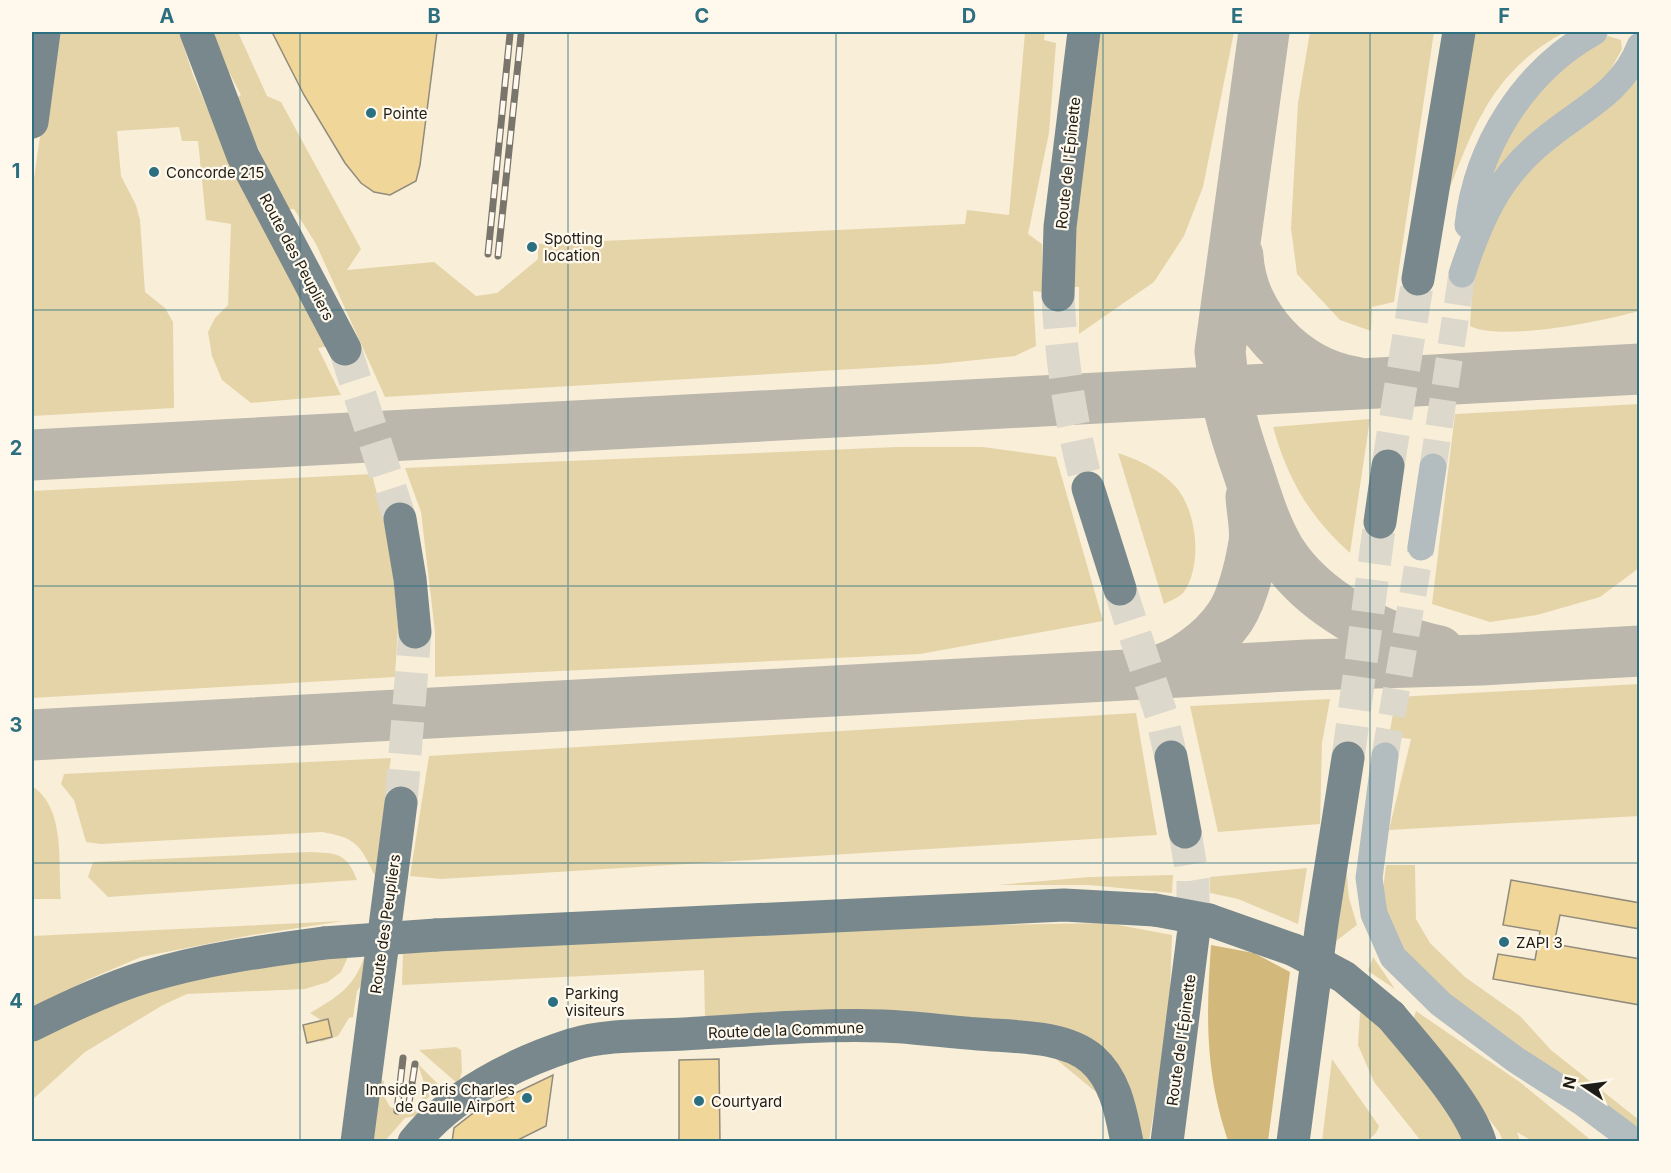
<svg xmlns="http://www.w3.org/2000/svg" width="1671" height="1173" font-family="Inter,sans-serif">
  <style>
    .built { fill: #f9efd8 }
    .green { fill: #e6d4a9 }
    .forest { fill: #d2b87b }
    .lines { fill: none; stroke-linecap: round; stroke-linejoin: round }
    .taxiway { stroke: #bcb7ac; stroke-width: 51 }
    .building { fill: #f0d698; stroke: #918b7d; stroke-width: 1.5 }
    .minor-tunnel { stroke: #dcd8cc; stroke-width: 27; stroke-dasharray: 27 14; stroke-linecap: butt }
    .major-tunnel { stroke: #dcd8cc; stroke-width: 33; stroke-dasharray: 33 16; stroke-linecap: butt }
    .minor { stroke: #b3bcbe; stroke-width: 27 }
    .major { stroke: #79888c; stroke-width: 33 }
    .rail-casing { stroke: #79756d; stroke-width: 7 }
    .rail { stroke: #fef9ec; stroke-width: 4.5; stroke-dasharray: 14; stroke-linecap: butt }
    .major-bridge { stroke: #79888c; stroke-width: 33 }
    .grid { fill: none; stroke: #2c6f80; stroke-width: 1.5; stroke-opacity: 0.55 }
    .poi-dot { fill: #2c6f80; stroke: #fef9ec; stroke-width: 2 }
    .labels { text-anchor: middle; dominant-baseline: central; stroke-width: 4.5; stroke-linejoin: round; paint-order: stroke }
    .poi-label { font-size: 15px; fill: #1e1c16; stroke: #fef9ec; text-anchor: start }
    .street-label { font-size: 15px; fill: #1e1c16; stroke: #fef9ec }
    .neatline { fill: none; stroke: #2c6f80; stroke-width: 2 }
    .grid-label { font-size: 20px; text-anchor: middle; font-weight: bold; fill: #2c6f80 }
  </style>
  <rect width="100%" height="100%" fill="#fef9ec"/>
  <path class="built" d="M32,32H1639V1141H32Z"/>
  <path class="green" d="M55,32H179L193,75L208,110L329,346L318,348L341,395L251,403L222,380L212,356L208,332L215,318L228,305L231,224L206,220L198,141H182L179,127L117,131L121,176L136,205L140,220L145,292L165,308L173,322L174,408L32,416V192Z
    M210,32H238L267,96L281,102L361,249L347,270L434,262L476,296L497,293L538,259V244L965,224L967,210L1009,215L1025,32H1045L1044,40L1056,43L1049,133L1028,234L1042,244V292L1033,291L1036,346L1015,356L938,364L385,397L316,244L294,209H287L235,99L241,95L230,74H225Z
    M1095,32H1234L1203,187L1184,236L1154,282L1079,334V287H1071L1069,236Z
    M1310,32H1434L1394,302L1372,307L1371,331L1340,320L1297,274L1291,228L1298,103Z
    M1475,32H1565C1496,69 1476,120 1449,190Z
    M1608,36L1621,40L1622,49L1604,82L1482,191L1525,99L1597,41Z
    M1639,65V311C1604,321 1502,342 1470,326L1474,259L1526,165Z
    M1639,404V568L1600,597L1537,615L1490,622L1432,604L1455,414Z
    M1370,419L1350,553C1309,516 1288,480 1273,427Z
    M897,447H983L1056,457L1103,621L920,654L435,677V632L421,512L405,468Z
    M1118,453C1139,460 1159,469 1175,486C1197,510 1203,564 1184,592C1180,597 1170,601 1164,604Z
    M372,474L391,550L398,626L395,677L32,698V491Z
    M1639,684V816L1389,830L1411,739L1389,736L1396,697Z
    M1330,699L1322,743L1320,824L1218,832L1190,706Z
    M1136,713L1157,835L441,879L410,876L429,756Z
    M391,758L375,876C360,845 357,838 322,832L101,844L86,842L74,800L61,784L64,774Z
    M32,786C66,808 58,862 61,899H32Z
    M310,852C337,853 347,853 357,880L108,897L88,877L93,862Z
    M1386,865H1415L1416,919L1430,943L1465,977L1520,1016L1551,1050L1639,1120V1137L1428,982L1402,955L1382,899Z
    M1346,866L1349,898L1357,925L1336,941Z
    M1307,868L1298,924L1238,899L1210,893V877Z
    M1173,875L1172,893L1089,885H997L1090,877Z
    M343,921L252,935L141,957L87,980L32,1012V936Z
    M1108,923L1172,935L1169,1017L1149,1141H1137L1108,1102L1045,1050L705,1019L704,970L402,985L403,952L914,926Z
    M365,955L364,982L357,991L353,1017L349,1018L338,1036L321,1042L320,1040L332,1037L328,1019L321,1020L310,1013C339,996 354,987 365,955Z
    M348,957L341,972L328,982L305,989L187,994L163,1005L85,1052L32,1100V1041L48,1030L206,969Z
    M1373,957L1395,989L1368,971Z
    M1416,1011L1521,1083L1592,1141H1532L1517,1132L1520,1141H1503L1499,1132L1413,1021Z
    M1360,1012C1409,1046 1435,1092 1467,1141H1421L1374,1082L1358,1045Z
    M456,1047L461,1050L462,1072L458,1084L419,1050Z
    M1332,1059L1379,1126C1372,1149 1342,1142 1322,1141Z
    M418,1064L439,1085V1089L420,1104L425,1086Z
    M375,1079L384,1081L385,1098L390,1107L402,1111L411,1107L420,1115L405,1118L385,1141L366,1142Z"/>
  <path class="forest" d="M1211,945L1254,953L1290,972L1268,1141H1228C1205,1072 1206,1017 1211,945Z"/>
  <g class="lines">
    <path class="taxiway" d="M1264,32L1220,351C1224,397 1233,428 1248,471C1257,498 1265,526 1280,551C1312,602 1381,639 1439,651
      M1238,256C1241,317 1294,373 1355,382
      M32,455L1640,369
      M1152,672C1181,666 1213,642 1230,617C1243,597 1250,566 1254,543C1256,529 1252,512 1251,497
      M32,735L1307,665L1481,660L1640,651"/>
  </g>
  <path class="building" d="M272,32H437L420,165L416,181L390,195L374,192L361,183L345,163L304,95Z
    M1511,880L1640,903V929L1560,915L1554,944L1640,959V1005L1493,979L1498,954L1535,960L1540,931L1503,925Z
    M328,1019L332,1037L307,1043L303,1025Z
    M719,1059L720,1142H679V1060Z
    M553,1075L546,1126L514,1142H452L454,1128L472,1114Z"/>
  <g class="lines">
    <path class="minor-tunnel" d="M1433,467L1462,274
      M1385,756L1421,547"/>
    <path class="major-tunnel" d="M1058,295C1061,361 1071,424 1088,488
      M345,349L400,519
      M1388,466L1418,279
      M1120,589L1161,714L1171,757
      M1348,758L1380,522
      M401,803L415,632
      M1185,832L1193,881V937"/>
    <path class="minor" d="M1468,225C1477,146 1524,71 1594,32
      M1462,274C1480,219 1498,177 1544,140C1581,109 1622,93 1640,46
      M1421,547L1433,467
      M1385,756L1369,878L1374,914L1393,957L1441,1004L1516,1060L1583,1103L1635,1142"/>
    <path class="major" d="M196,32L243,156L345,349
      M32,122L44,32
      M1418,279L1459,32
      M1058,295L1060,227L1084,32
      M1088,488L1120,589
      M400,519L410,579L415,632
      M1380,522L1388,466
      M1171,757L1185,832
      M1209,920L1294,950
      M436,935L1064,905L1155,910
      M1391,1016C1417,1047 1469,1105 1480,1142
      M32,1025C68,1007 106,989 145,977C203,959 264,951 324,943
      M357,1142L401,803
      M414,1142C451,1095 515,1063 571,1045C606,1034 647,1036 684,1034C750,1030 817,1024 883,1026C915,1027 947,1032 978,1034C1014,1037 1064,1035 1092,1059C1116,1080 1121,1113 1127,1142
      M1167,1142L1193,937
      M1293,1142L1322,923L1348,758"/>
    <g class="rail-casing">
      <path id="rail" d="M488,254L510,34
        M498,256L521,35
        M408,1109L415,1064
        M397,1111L403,1058"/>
    </g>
    <use href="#rail" class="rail"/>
    <path class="major-bridge" d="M1155,910L1209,920
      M324,943L436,935
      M1294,950L1344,977L1391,1016"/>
  </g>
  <path class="grid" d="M300,32V1142M568,32V1142M836,32V1142M1103,32V1142M1370,32V1142M32,310H1640M32,586H1640M32,863H1640"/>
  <g class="poi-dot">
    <circle cx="371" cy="113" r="6"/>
    <circle cx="154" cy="172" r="6"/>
    <circle cx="532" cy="247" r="6"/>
    <circle cx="1504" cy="942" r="6"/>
    <circle cx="553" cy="1002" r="6"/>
    <circle cx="527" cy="1098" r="6"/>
    <circle cx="699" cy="1101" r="6"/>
  </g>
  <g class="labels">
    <g class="poi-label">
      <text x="383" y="113">Pointe</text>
      <text x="166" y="172">Concorde 215</text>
      <text x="544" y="238">Spotting<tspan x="544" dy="17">location</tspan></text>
      <text x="1516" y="942">ZAPI 3</text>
      <text x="565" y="993">Parking<tspan x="565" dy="17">visiteurs</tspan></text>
      <text x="515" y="1089" text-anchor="end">Innside Paris Charles<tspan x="515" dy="17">de Gaulle Airport</tspan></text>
      <text x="711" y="1101">Courtyard</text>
    </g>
    <g class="street-label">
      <text transform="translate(1068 163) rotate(-84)">Route de l'Épinette</text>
      <text transform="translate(297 257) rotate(62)">Route des Peupliers</text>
      <text transform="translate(385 924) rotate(-82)">Route des Peupliers</text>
      <text transform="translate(786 1030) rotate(-2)">Route de la Commune</text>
      <text transform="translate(1181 1040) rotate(-82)">Route de l'Épinette</text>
    </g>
  </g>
  <rect width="1671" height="1173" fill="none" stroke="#fef9ec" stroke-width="66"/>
  <g transform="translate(1584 1086) rotate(283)" stroke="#fef9ec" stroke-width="4.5" paint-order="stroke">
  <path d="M0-4.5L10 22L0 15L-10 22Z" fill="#1e1c16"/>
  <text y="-9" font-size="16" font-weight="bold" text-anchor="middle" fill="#1e1c16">N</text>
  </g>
  <rect x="33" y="33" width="1605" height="1107" class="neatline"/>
  <g class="grid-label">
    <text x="167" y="23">A</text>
    <text x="434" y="23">B</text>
    <text x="702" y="23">C</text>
    <text x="969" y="23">D</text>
    <text x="1237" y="23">E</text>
    <text x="1504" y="23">F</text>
    <text x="16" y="178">1</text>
    <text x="16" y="455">2</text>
    <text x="16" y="732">3</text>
    <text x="16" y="1008">4</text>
  </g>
</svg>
